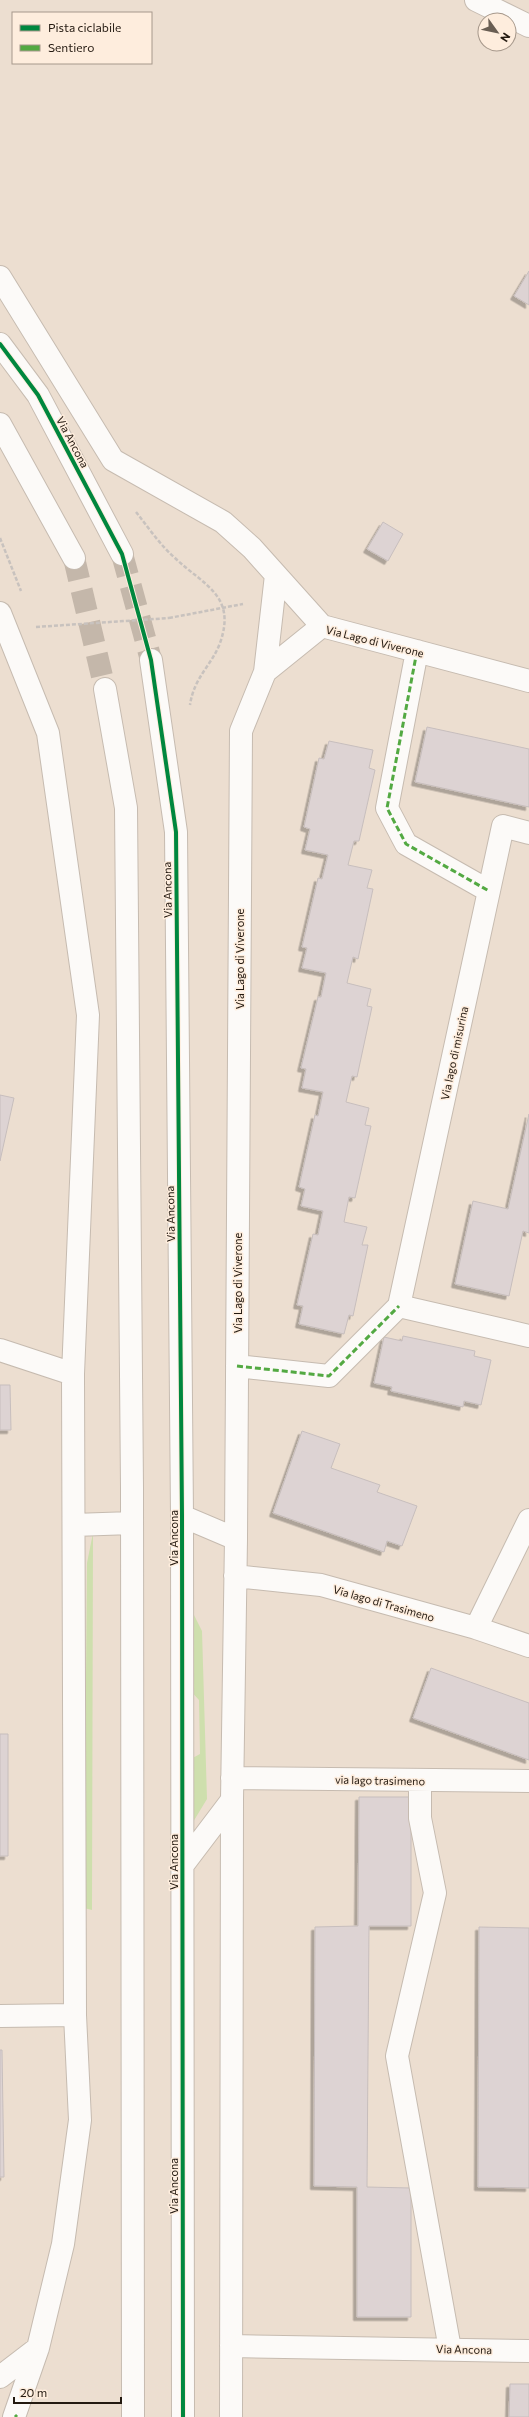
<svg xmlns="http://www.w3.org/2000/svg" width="529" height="2417" font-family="Commissioner,sans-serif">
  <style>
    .green { fill: #cedfad }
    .building { fill: #ddd3d3; stroke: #c7bebd; filter: url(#shadow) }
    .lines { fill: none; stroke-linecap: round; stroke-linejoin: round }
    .minor-tunnel { stroke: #c4b7aa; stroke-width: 22; stroke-dasharray: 22 11; stroke-linecap: butt }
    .minor-casing { stroke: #c6bbb0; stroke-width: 24 }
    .path { stroke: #c8c2be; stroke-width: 2.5; stroke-dasharray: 4 2; stroke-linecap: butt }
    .minor { stroke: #fcfaf8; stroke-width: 22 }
    .path-bridge { stroke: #c8c2be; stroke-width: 2.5; stroke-dasharray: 4 2; stroke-linecap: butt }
    .quiet { stroke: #53a942; stroke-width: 3; stroke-dasharray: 6 3; stroke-linecap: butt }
    .cycleway-casing { stroke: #feeddd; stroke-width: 6 }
    .cycleway { stroke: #00873e; stroke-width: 4 }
    .labels { text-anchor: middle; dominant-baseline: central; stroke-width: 3; stroke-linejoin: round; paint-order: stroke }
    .street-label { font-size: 11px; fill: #231910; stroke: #feeddd }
  </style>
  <defs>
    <filter id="shadow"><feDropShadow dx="-3.5" dy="3.5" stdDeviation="0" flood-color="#0004"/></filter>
  </defs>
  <rect width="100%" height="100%" fill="#ecded0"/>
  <path class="green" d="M93,1533L92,1910L84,1908L87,1563Z
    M188,1603L202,1631L207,1799L190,1827L187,1761L200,1754L199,1700L188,1688Z"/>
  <path class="building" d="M529,271V305L514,296Z
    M383,522L403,534L388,561L367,549Z
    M427,727L529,749V807L415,782Z
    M329,741L373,750L369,768L375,770L359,841H354L348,865L372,870L367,888L373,889L358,959L353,957L347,983L371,989L367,1006L372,1007L357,1077L352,1076L346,1102L369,1108L365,1125L371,1126L355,1198L349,1197L344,1222L367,1227L362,1245H368L353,1316L349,1315L344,1334L299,1324L303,1306L297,1305L313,1234L318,1235L323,1211L301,1206L305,1189L299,1187L315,1115L318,1116L323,1092L302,1088L306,1069L301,1068L318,997H321L326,973L302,968L307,948L302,947L318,878L322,879L328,855L305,850L310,829L304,827L319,758L324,759Z
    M0,1095L14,1098L0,1161Z
    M529,1114V1233L523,1231L509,1296L455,1284L473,1201L508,1209Z
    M403,1336L475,1351L474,1356L491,1360L481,1405L464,1401L463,1407L391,1391L392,1387L374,1383L384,1337L402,1341Z
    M0,1385H10L11,1430H0Z
    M302,1431L340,1444L331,1468L380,1485L377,1492L417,1506L402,1546L387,1541L384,1552L273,1513Z
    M431,1668L529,1703V1760L413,1718Z
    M0,1734H8V1856H0Z
    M359,1797H411V1926H369L367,2187L411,2188V2317H357V2187L314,2186L315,1927L358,1926Z
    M479,1927L529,1928V2188L478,2187Z
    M0,2050H2L4,2177H0Z
    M510,2384H529V2417H509Z"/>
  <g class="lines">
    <path class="minor-tunnel" d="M122,554L151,660
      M74,558L105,689"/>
    <g class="minor-casing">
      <path id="minor" d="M476,0L529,26
        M0,277L113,460L223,522L252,548L322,626
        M0,344L38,395L122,554
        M0,424L74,558
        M0,613L48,733L88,1015L73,1374L75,2015L80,2120L63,2244L38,2348L14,2417
        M322,626L529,681
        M417,651L387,808L406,844L489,891
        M151,660L176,832L182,1516L183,2417
        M265,672L276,575
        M105,689L126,808L132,1487L133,2417
        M399,1306L503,826L529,833
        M399,1306L529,1336
        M0,1350L73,1374
        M237,1366L329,1376L399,1306
        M182,1516L236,1539L232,1800L231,2417
        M74,1525L132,1523
        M236,1539L241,731L265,672L322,626
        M235,1576L321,1585L476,1628L529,1646
        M476,1628L529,1520
        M232,1778L529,1781
        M420,1780V1818L435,1893L397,2056L450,2349
        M182,1866L232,1800
        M0,2016L75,2015
        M231,2346L529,2351
        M0,2377L38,2348"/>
    </g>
    <path class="path" d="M136,512C148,527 160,545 175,558C203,585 237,595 220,643C212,665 194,677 190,705
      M0,538L21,591
      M169,618L243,604"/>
    <use href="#minor" class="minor"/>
    <path class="path-bridge" d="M36,627L169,618"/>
    <path class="quiet" d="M417,651L387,808L406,844L489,891
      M237,1366L329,1376L399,1306
      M15,2415L17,2417"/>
    <g class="cycleway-casing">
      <path id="cycleway" d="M0,344L38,395L122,554L151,660L176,832L182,1516L183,2417"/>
    </g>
    <use href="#cycleway" class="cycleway"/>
  </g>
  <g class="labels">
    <g class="street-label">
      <text transform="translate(73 442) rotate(62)">Via Ancona</text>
      <text transform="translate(375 641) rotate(14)">Via Lago di Viverone</text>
      <text transform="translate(167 890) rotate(-91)">Via Ancona</text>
      <text transform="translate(239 959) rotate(-90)">Via Lago di Viverone</text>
      <text transform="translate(454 1053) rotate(-78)">Via lago di misurina</text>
      <text transform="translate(170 1214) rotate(-91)">Via Ancona</text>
      <text transform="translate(237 1283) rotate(-90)">Via Lago di Viverone</text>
      <text transform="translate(173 1538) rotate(-90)">Via Ancona</text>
      <text transform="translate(384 1603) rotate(16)">Via lago di Trasimeno</text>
      <text transform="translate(380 1780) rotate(1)">via lago trasimeno</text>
      <text transform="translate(173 1862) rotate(-90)">Via Ancona</text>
      <text transform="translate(173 2186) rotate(-90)">Via Ancona</text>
      <text transform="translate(464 2349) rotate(1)">Via Ancona</text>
    </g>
  </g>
  <rect x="12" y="12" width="140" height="52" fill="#feeddd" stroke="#a6988b"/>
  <rect x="20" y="25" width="20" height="6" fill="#00873e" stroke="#a6988b"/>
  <text x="48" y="32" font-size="12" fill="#231910">Pista ciclabile</text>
  <rect x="20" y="45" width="20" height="6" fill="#53a942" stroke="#a6988b"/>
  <text x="48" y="52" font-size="12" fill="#231910">Sentiero</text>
  <g transform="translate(497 32) rotate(123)"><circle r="19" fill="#feeddd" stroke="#a6988b"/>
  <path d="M0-3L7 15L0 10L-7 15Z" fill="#695e53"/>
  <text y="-6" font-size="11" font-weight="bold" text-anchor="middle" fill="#231910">N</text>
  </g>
  <path d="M14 2397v6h107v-6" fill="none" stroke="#231910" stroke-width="2"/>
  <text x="20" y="2397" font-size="12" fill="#231910" stroke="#feeddd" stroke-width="3" paint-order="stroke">20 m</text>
</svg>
